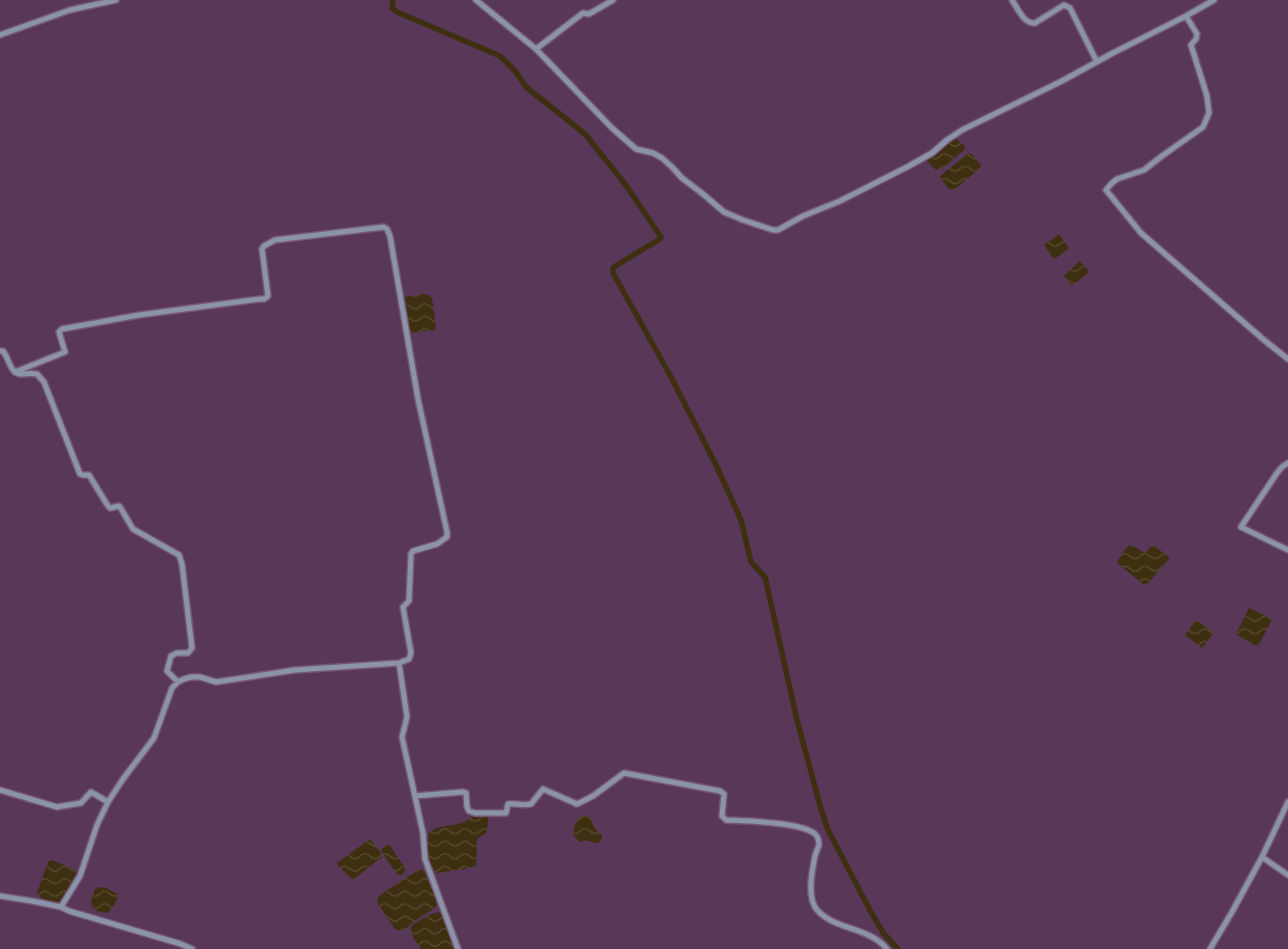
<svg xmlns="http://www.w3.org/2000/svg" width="1288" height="949" font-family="'DejaVu Sans',sans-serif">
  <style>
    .water { fill: url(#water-waves) }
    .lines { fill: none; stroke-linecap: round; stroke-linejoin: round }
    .canal { stroke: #3d2f0f; stroke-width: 5.5 }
    .street-casing { stroke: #765776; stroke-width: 8 }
    .street { stroke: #8a93a7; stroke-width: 5 }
  </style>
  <defs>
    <pattern id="water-waves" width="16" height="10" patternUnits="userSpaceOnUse" patternTransform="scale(1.25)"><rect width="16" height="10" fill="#3d2f0f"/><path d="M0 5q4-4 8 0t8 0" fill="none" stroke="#5a4d33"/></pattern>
  </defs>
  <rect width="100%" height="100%" fill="#583759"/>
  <path class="water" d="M955,138L965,146L964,150L943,168L936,170L927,161V159Z
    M969,153L972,154L981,165L980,168L955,189H949L940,178V176Z
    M1059,234L1069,248L1054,260L1044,245Z
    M1080,261L1089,272L1072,286L1064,276Z
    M423,294L429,295L432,298L436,328L434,330L410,333L403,297Z
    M1129,545H1131L1145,553L1153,545L1170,558L1149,582L1146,584H1143L1117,563L1120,556Z
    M1249,608L1272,619L1258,647L1236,634Z
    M1196,620L1214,633L1202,648L1185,635Z
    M479,814L488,817C488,822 488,829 486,833C483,836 479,836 477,840L476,866L465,869L437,873C425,863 427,846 429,833C438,824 453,827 464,822C470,819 472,815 479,814Z
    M583,816H588L592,820C593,828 596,830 602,835L601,841C595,846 593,841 586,841C584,841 582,842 580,842L573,835C574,827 575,819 583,816Z
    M370,839L382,855V857L354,879H352L338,866L337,863Z
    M389,844L405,868V870L402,875H400L397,874L381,851L382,849Z
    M52,860L75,870L76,873L61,902C53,903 41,901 37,893L48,862Z
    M420,869L423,870L425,873L436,899L437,905C430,913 421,916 413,922C410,924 406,929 403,930C400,932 398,930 395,929L378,904L377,898L387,890Z
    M100,887L106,888L117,894C119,901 112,907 108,913C88,911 89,905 95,889Z
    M439,912L441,914L455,949H421C417,942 407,933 412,925L429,915Z"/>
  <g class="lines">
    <path class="canal" d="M393,0L392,8L397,12L500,56L516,72L526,87L585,134L625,184L661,237L660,239L617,265L613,268V273L670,375L716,465L741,520L751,562L765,577L797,720L821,809L828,830L872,914L884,934L898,949"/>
    <g class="street-casing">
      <path id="street" d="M476,0L536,49L612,128L636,149L653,153L662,158L672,167L682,178L703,194L724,212L743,220L773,230H778L803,216L840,201L909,166L932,153L947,140L962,130L1062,81L1111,54L1186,16L1214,0
        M1012,0C1018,9 1024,24 1035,23L1064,5L1070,8L1097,62
        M1186,16L1197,34L1196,39L1191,45L1207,96L1209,113L1203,127L1162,156L1144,170L1117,179L1111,184L1106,190L1141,233L1264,340L1288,359
        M0,35L70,10L116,0
        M536,49L583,13L589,14L613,0
        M0,351H3C9,358 10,373 20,374C26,374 31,373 37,374L44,382L80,474L83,475H89L108,506L110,508L119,506L120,507L133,529L179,555L182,564L192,648L188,653H177L171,656L167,671L178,682
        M15,372L65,352L59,332L62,329L139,315L260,299H264L268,296L262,249L264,246L275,240L384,227L387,229L390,236L418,399L447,532V537L437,544L413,551L411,554L409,601L403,607L411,653L409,659L399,663L295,670L216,682L200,677H191L184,679L178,682L172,688L154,738L123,779L108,802L97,825L80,876L61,907L69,911L181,944L192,949
        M1288,463L1282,467L1277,473L1241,527L1288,550
        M399,663L407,717L402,737L423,833L425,859L458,949
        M0,790L57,807L81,803L91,792L108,802
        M415,796L462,792L466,793L467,807L469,811L475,813H506L508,804C516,803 523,806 531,804L543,789L577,804L593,796L624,773L720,791L724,794L722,816L726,820C746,821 796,822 812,832C817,834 819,840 819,845C818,848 816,852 815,856C812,871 806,899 818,911C836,930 869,927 887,949
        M1262,857L1288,875
        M0,896L32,901L61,907
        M1210,949L1232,912L1262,857L1288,802"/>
    </g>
    <use href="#street" class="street"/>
  </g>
</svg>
